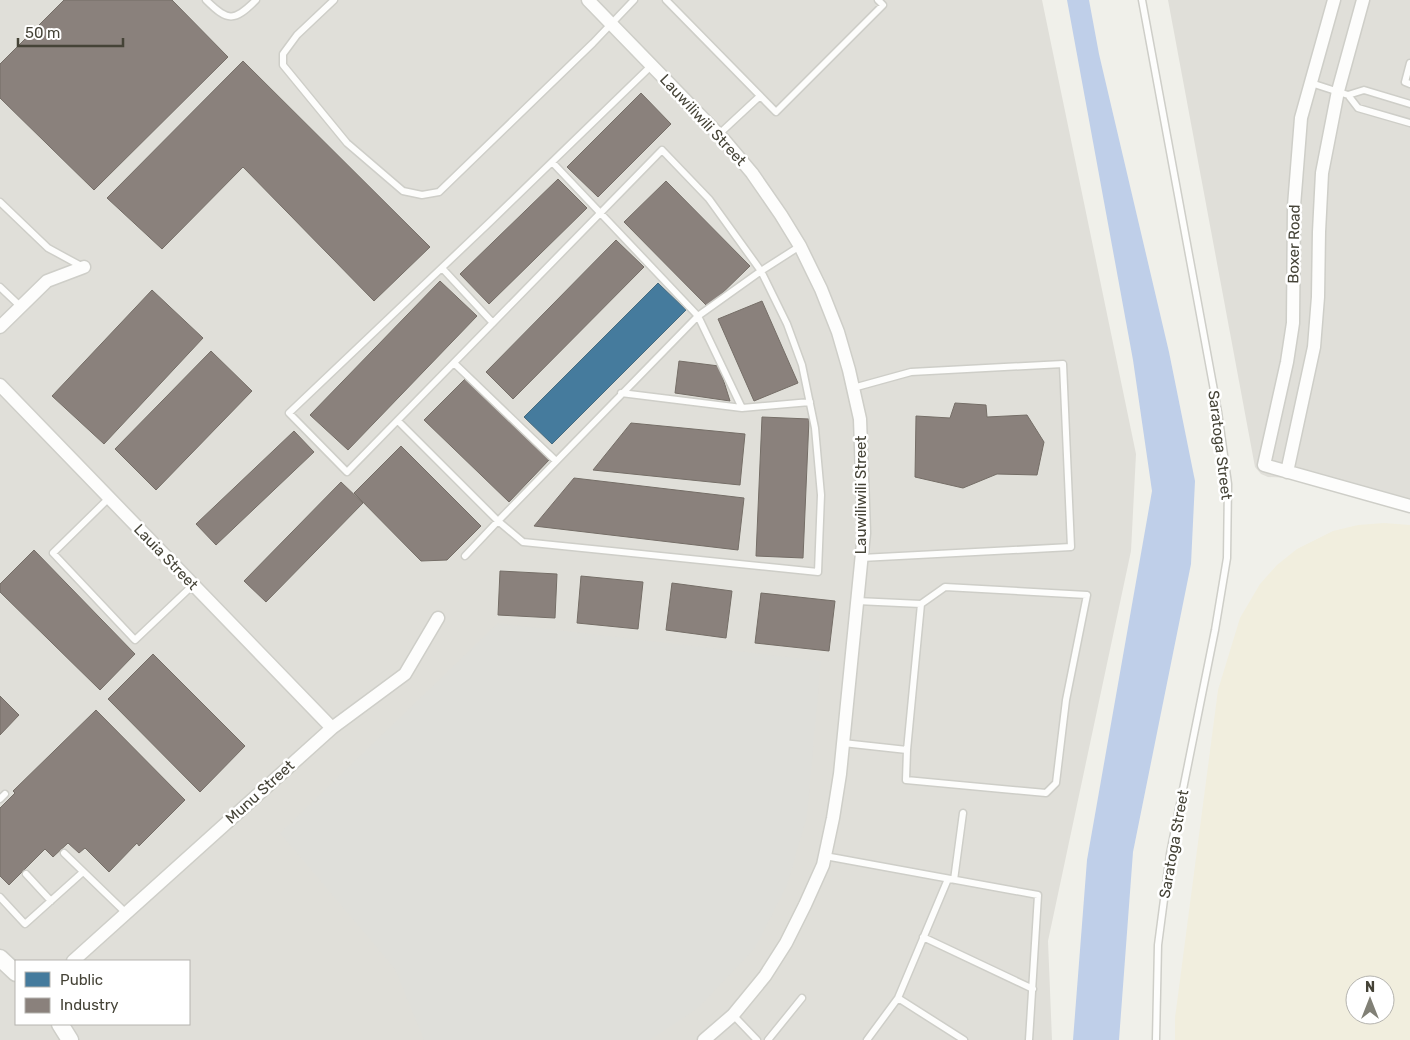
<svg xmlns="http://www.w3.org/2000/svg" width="1410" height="1040" font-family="Rubik,sans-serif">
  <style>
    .commercial { fill: #f1eede; fill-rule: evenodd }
    .industrial { fill: #e0dfd9; fill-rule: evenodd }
    .parking { fill: #dfdfda }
    .water { fill: #bfcfe9 }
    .public { fill: #457b9d; stroke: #456a7e }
    .industry { fill: #8a817c; stroke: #756e67 }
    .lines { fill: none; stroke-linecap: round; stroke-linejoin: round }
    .service-casing { stroke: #cecec8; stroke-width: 9 }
    .minor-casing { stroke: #cecec8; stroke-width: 15 }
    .tertiary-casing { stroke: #cecec8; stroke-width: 19 }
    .service { stroke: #fdfdfc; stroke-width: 6 }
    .minor { stroke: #fdfdfc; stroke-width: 12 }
    .tertiary { stroke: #fdfdfc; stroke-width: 16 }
    .labels { text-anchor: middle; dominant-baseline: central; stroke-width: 5; stroke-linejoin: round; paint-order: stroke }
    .street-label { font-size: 15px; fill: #454337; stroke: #fff }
  </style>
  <rect width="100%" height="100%" fill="#f0f0ea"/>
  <path class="commercial" d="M1384,523L1410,525V1040H1175V1018L1218,690L1240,618L1260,584L1277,565L1297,549L1333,531L1358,525ZM1355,985H1385V1015H1355Z"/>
  <path class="industrial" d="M0,0H1042L1136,454L1131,551L1048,941L1052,1040H0ZM16,961H189V1024H16Z
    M1168,0H1410V502L1290,478L1268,477L1261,474L1255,467Z"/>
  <path class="parking" d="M498,623L821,661L807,816L787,885L755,948L698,1008L650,1040H424L395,969L280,833Z"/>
  <path class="water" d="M1067,0H1089L1099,54L1169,352L1195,481L1191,564L1133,852L1119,1040H1073L1087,860L1152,491L1133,360Z"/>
  <path class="public" d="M658,283L686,310L552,444L524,417Z"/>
  <path class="industry" d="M64,0H172L228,57L94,190L0,98V64Z
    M243,61L430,247L374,301L243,167L162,249L107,198Z
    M641,93L671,124L598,197L567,167Z
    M558,179L587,208L489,304L460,274Z
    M666,181L750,266L708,307L624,222Z
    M616,240L644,267L513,399L486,372Z
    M440,281L477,316L348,450L310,415Z
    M152,290L203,338L104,444L52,396Z
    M762,301L798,383L754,401L718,319Z
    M211,351L252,391L156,490L115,449Z
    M679,361L719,366L730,401L675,393Z
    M466,378L550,459L509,502L424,420Z
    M955,403L986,405L987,417L1027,415L1044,442L1037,475L997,474L963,488L915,477L916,416L950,418Z
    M762,417L809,419L803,558L756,556Z
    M631,423L745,434L740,485L593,470Z
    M294,431L314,452L216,545L196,524Z
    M401,446L481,526L447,560L421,561L354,493Z
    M574,478L744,498L738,550L534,526Z
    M341,482L363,503L266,602L244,581Z
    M34,550L135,654L100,690L0,592V584Z
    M500,571L557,574L555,618L498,615Z
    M581,576L643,582L638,629L577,623Z
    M672,583L732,591L726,638L666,630Z
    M761,593L835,601L829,651L755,643Z
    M153,654L245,746L200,792L108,699Z
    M0,696L19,715L0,735Z
    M96,710L185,800L139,846L137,843L109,872L85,848L79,853L68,843L53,857L45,849L9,885L0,876V808L15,793L13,791Z"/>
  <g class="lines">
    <g class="service-casing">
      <path id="service" d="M206,0C228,22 234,22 256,0
        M334,0L297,35L283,54V65L347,143L403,191L422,195L439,192L593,43L634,0
        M666,0L776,112L883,5L878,0
        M1142,0L1218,412L1228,484L1227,558L1215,630L1170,854L1158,945L1156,1040
        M1410,63L1405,82L1410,84
        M651,66L490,222L289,413L347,472L662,150L709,199L761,271L800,246
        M1311,83L1348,95L1358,108L1410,123
        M1348,95L1364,90L1410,104
        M718,135L760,96
        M552,162L698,316L742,408L621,393
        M0,202L48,248L83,267
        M442,268L493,323
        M0,287L20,306
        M454,363L556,461
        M853,388L911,372L1063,364L1071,547L861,558
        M742,408L810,402
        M398,421L498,521L698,316L761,271L787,324L802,365L815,428L821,495L818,572L523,542L498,521L465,556
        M109,498L53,553L135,640L193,585
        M857,601L921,604L907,750L906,780L1046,793L1056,783L1066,700L1087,595L945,587L921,604
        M843,743L907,750
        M0,799L5,794
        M64,853L126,913
        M825,856L1038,895L1029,1040
        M26,874L51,901
        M948,879L898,998L964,1040
        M954,880L963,813
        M0,897L25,924L83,872
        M923,937L1033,989
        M733,1015L757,1040
        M768,1040L802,998
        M867,1040L898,998"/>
    </g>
    <g class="minor-casing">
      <path id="minor" d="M588,0L725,141L752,173L781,215L800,246L821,289L838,332L849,370L860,419L864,533L840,774L833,818L823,865L805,905L786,943L765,976L733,1015L704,1040
        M1334,0L1301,118L1294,206L1293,323L1287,362L1264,465L1410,506
        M0,327L47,281L84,267
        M0,385L332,728
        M1287,472L1314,347L1318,297L1319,232L1322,173L1338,91L1363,0
        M73,961L332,728L405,674L438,618"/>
    </g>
    <g class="tertiary-casing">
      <path id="tertiary" d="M0,958L16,973
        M60,1024L70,1040"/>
    </g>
    <use href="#service" class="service"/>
    <use href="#minor" class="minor"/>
    <use href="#tertiary" class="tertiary"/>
  </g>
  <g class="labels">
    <g class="street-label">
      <text transform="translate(703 120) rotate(47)">Lauwiliwili Street</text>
      <text transform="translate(1294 244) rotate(-89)">Boxer Road</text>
      <text transform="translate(1220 445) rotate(83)">Saratoga Street</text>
      <text transform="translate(861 495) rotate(-90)">Lauwiliwili Street</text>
      <text transform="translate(166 557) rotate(46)">Lauia Street</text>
      <text transform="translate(260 792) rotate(-42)">Munu Street</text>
      <text transform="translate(1174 844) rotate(-80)">Saratoga Street</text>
    </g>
  </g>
  <rect x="15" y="960" width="175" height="65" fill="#ffffff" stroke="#b5b4af"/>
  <rect x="25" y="972" width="25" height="15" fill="#457b9d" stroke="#b5b4af"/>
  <text x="60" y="985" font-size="15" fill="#454337">Public</text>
  <rect x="25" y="998" width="25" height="15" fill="#8a817c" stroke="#b5b4af"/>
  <text x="60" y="1010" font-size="15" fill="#454337">Industry</text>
  <g transform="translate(1370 1000)"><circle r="24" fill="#ffffff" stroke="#b5b4af"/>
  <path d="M0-4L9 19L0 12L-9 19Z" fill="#818076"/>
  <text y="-8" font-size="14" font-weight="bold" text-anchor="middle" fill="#454337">N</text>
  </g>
  <path d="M18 38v8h105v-8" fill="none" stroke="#454337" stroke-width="2.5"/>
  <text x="25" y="38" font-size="15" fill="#454337" stroke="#ffffff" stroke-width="4" paint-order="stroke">50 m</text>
</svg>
